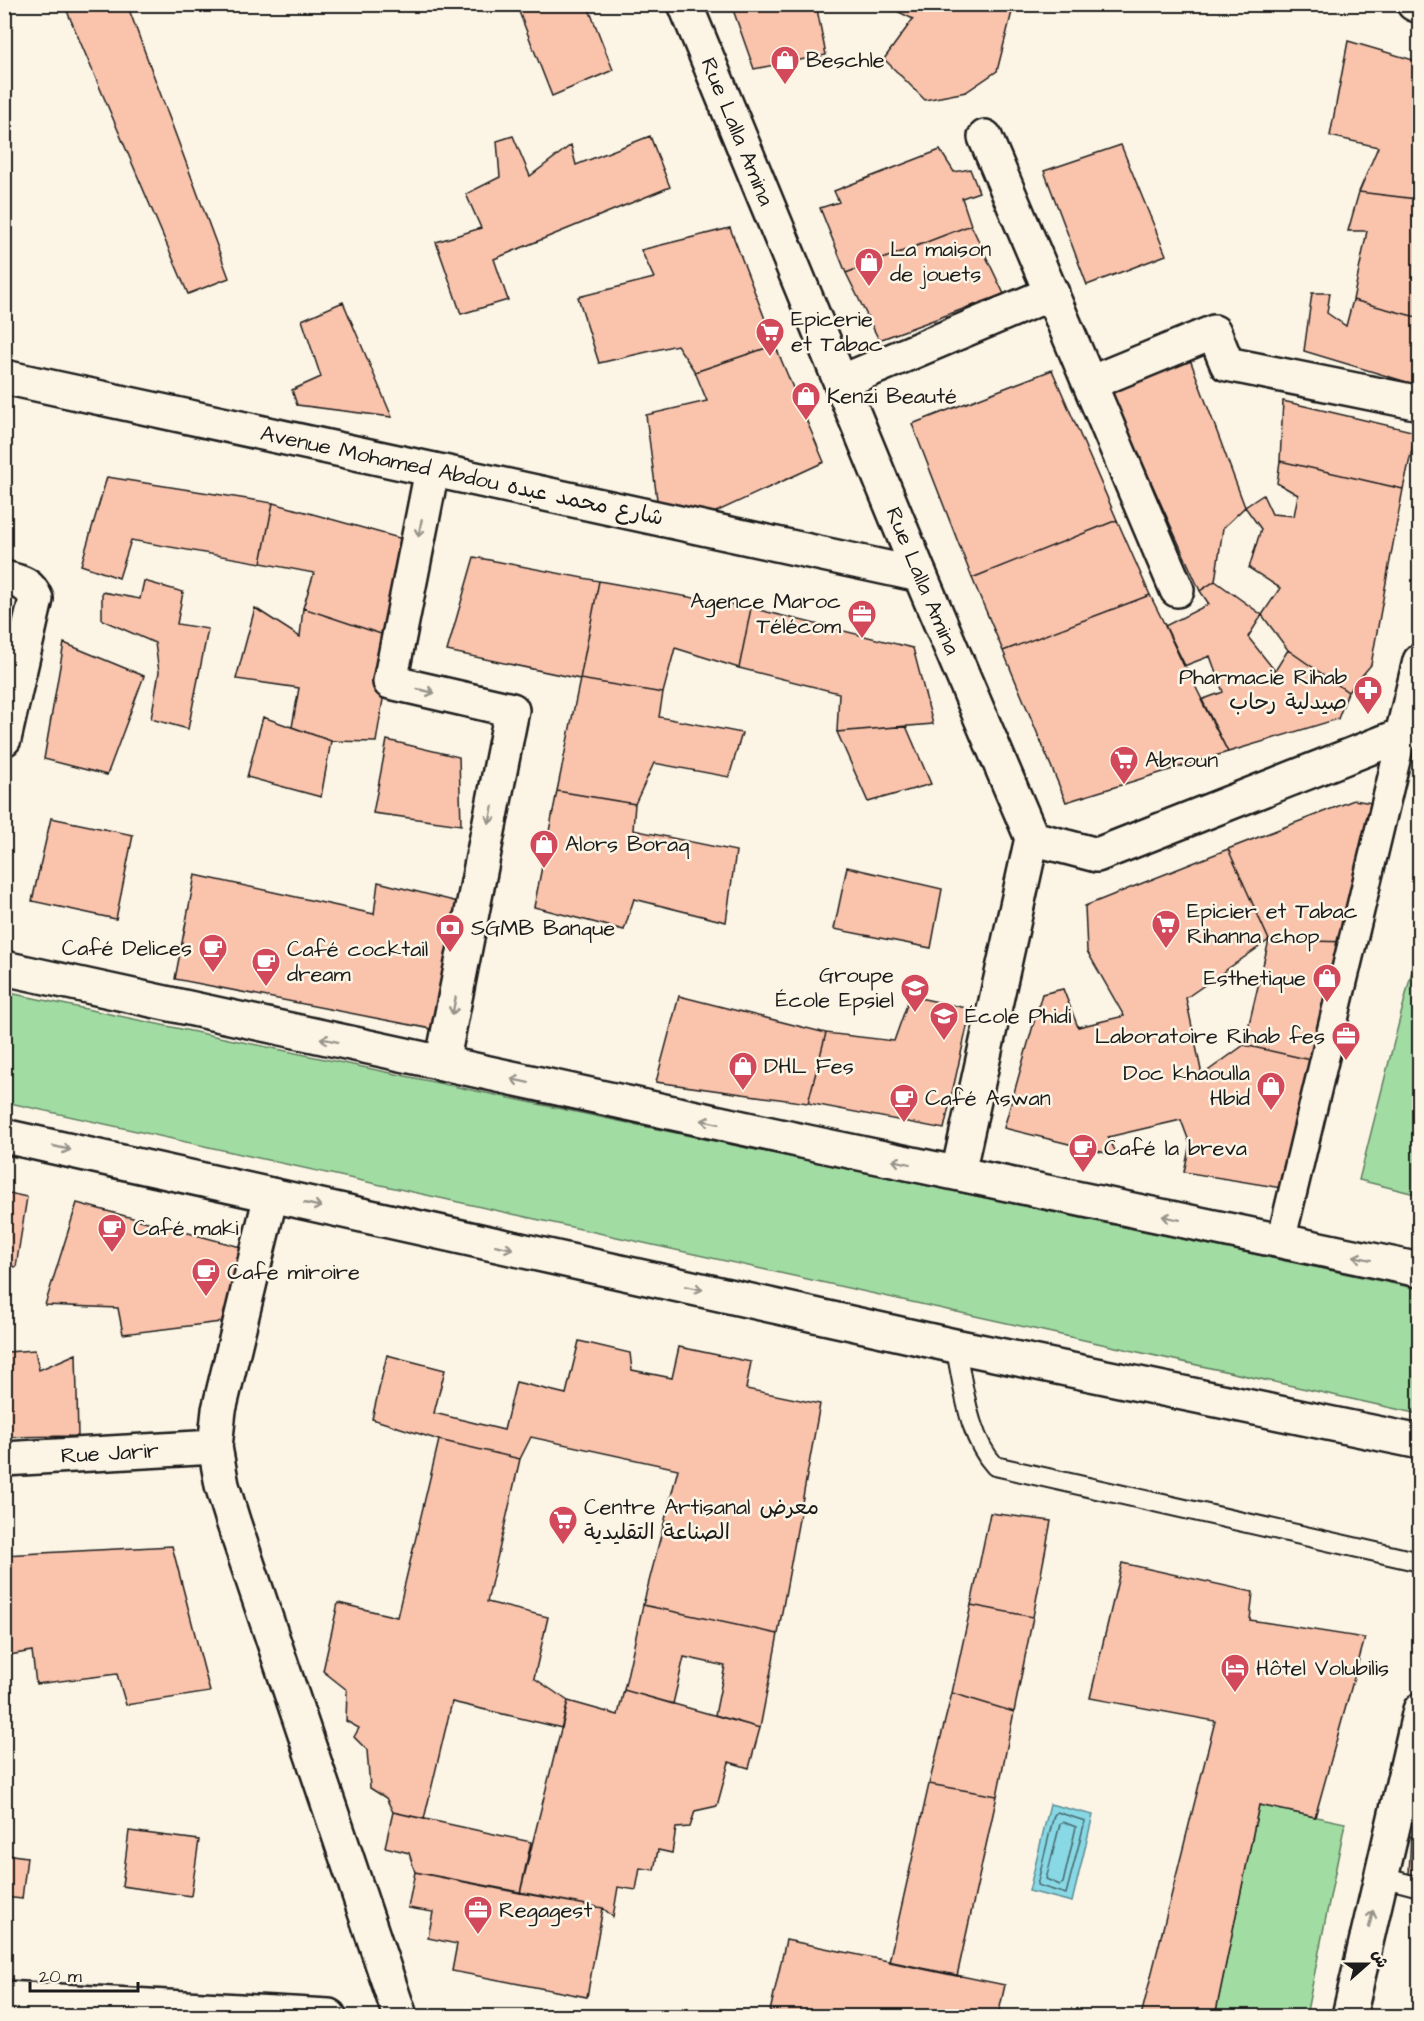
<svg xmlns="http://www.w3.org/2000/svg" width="1424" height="2021" font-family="'Architects Daughter','Playpen Sans Arabic',sans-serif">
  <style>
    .green { fill: #a1dca2; stroke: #5e7c5f; stroke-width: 1.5 }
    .water { fill: #88d8e5; stroke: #5d8d95; stroke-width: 1.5 }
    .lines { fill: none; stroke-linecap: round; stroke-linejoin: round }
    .shore { stroke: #47676c; stroke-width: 1.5 }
    .building { fill: #f9c3ac; stroke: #1c1c1c; stroke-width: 1.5 }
    .service-casing { stroke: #1c1c1c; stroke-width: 22 }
    .pedestrian-casing { stroke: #1c1c1c; stroke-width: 32 }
    .minor-casing { stroke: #1c1c1c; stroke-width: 38 }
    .secondary-casing { stroke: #1c1c1c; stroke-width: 38 }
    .service { stroke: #fcf5e5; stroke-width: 18 }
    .pedestrian { stroke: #fcf5e5; stroke-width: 27 }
    .minor { stroke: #fcf5e5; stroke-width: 33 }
    .secondary { stroke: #fcf5e5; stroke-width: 33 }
    .oneway { stroke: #97938b }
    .labels { text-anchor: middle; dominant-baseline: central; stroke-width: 5; stroke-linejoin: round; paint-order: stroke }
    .poi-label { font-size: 22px; fill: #1c1c1c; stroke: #fcf5e5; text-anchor: start }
    .street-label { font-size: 22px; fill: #1c1c1c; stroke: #fcf5e5 }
  </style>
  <rect width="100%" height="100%" fill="#fcf5e5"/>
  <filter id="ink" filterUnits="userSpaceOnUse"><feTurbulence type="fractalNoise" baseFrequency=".0167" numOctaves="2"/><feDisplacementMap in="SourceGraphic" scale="12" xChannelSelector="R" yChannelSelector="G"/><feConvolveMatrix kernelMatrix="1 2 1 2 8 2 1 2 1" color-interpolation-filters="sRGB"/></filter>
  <g filter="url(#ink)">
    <path class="green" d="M1419,943V1195L1359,1180Z
      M5,992L1419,1289V1414L5,1102Z
      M1259,1805L1345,1823L1306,2016H1215Z"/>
    <path class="water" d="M1050,1804L1093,1815L1072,1902L1029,1891Z"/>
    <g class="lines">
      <path class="shore" d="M1057,1812L1085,1821L1066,1894L1037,1885L1054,1815Z
        M1063,1822L1076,1827L1063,1883L1060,1885L1046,1879L1060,1824Z"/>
    </g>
    <path class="building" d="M64,4H127L229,278L188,294Z
      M480,4H508L482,12Z
      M516,4H587L613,70L552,96Z
      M731,4H816L826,55L754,69Z
      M883,4H1014L997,71L966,92L925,100L884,59L913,19Z
      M1348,41L1420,62V215L1413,212L1416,199L1359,192L1378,147L1330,136Z
      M513,136L530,176L571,145L576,165L650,136L670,187L494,259L508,300L461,314L436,242L481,228L466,194L500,177L497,141Z
      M1121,145L1166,255L1087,285L1044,171Z
      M940,150L954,172L970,169L979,192L962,198L971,225L846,273L820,208L839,202L834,191Z
      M1359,192L1416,199L1413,212L1420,215V318L1353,300L1367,231H1348Z
      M971,225L1004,294L879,340L846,273Z
      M730,228L775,345L695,372L677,345L599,363L578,297L654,278L641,250Z
      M1312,293H1330L1327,313L1346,326L1353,300L1420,318V386L1304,351Z
      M343,302L392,417L297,405L292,390L321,377L302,320Z
      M775,345L824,462L692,523L659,515L646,415L707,401L695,372Z
      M1188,354L1245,507L1223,528L1215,581L1200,591L1111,393Z
      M1052,370L1117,520L972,578L912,424Z
      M1283,401L1416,432L1403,489L1280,461Z
      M1280,461L1403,489L1371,665L1348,692L1288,650L1262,615L1280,588L1249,568L1261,529L1245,507L1263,495L1272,514L1294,516L1298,495L1277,483Z
      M107,477L273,503L261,563L131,540L119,578L81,565Z
      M273,503L410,541L393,638L303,608L314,573L261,563Z
      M1117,520L1150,595L1003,651L972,578Z
      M474,557L599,581L580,679L447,651Z
      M144,581L183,592L177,624L208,629L188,729L151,719L159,672L155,643L102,620V592L140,599Z
      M599,581L751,608L739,668L675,648L663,693L580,679Z
      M1215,581L1262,615L1248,637L1275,671L1288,650L1348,692L1338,719L1228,752L1201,700L1223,692L1210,656L1184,666L1165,626L1209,604L1200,591Z
      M1150,595L1228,752L1066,802L1003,651Z
      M255,608L300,637L303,608L393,638L376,742L331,741L292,727L299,688L236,679Z
      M751,608L913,648L933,724L837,732L839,693L739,668Z
      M64,643L144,676L107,775L44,759Z
      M580,679L663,693L659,717L742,733L729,777L654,763L635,804L557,791Z
      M263,717L331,741L321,797L247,777Z
      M906,726L931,784L868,802L837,732Z
      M387,740L459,757L461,825L373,813Z
      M557,791L635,804L633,830L736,851L726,922L634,899L624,930L534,907Z
      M1354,800L1384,805L1350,942L1269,940L1228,849Z
      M51,818L133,835L116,919L32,901Z
      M1228,849L1269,940L1186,998L1202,1075L1244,1045L1320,1062L1288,1189L1184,1172L1190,1144L1181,1120L1108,1137L1118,1156L1004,1128L1042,994L1063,989L1078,1027L1124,1016L1087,951L1085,906Z
      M847,867L942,889L931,948L834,929Z
      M195,875L374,914L378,882L466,904L442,1031L175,979Z
      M1269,940L1350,942L1320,1062L1244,1045Z
      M679,996L826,1033L808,1103L656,1082Z
      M910,996L971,1009L944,1129L808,1103L826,1033L894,1041Z
      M4,1192L27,1197L16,1267L4,1265Z
      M77,1203L248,1249L229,1321L123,1334L118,1308L45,1305Z
      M579,1341L630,1353L632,1370L672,1378L679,1347L751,1362L746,1389L820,1404L778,1634L643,1605L678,1469L531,1437L520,1459L439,1440L372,1419L387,1355L445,1370L434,1413L504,1430L516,1382L566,1394Z
      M35,1350L39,1370L76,1354L78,1436L4,1437V1388L8,1389L7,1352Z
      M439,1440L520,1459L487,1602L548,1617L534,1678L568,1701L562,1728L452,1702L424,1819L393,1812L386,1798L370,1788L367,1750L354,1737L359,1728L346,1721L347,1690L323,1671L338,1603L397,1617Z
      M990,1513L1051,1521L1033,1617L971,1605Z
      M172,1546L210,1692L126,1705L117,1674L36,1684L32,1651L4,1656V1555Z
      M1122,1563L1253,1592L1250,1620L1365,1638L1315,1817L1259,1805L1215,2016H1141L1215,1721L1090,1698Z
      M643,1605L778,1634L760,1728L715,1715L725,1666L684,1657L673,1704L624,1690Z
      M971,1605L1033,1617L1014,1712L952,1693Z
      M624,1690L760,1728L749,1768L729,1762L717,1806L695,1811L690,1827L676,1828L672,1853L658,1850L654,1870L640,1868L636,1890L618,1887L613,1917L603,1908L520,1893L568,1701L618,1715Z
      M952,1693L1014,1712L997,1796L929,1784Z
      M929,1784L997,1796L957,1976L889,1962Z
      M393,1812L531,1842L520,1893L415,1872L409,1853L385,1847Z
      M129,1831L199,1840L191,1896L122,1886Z
      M1411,1836H1420V1876L1409,1874Z
      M4,1854L27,1857L22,1899L4,1897Z
      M415,1872L603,1908L587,1997L452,1971L457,1944L428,1938L433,1912L408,1908Z
      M786,1940L1005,1985L998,2016H769Z"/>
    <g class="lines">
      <g class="service-casing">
        <path id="service" d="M955,1346C964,1385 967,1436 995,1466L1420,1562
          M1381,1877L1420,1887"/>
      </g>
      <g class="pedestrian-casing">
        <path id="pedestrian" d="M1281,1241L1402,735"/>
      </g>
      <g class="minor-casing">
        <g id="minor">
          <path id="s1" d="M685,4L920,575L1032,838L958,1173"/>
          <path d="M1414,4L1420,6"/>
          <path d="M985,137L1177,590"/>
          <path d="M4,377L920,575"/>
          <path d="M841,382L1052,293"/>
          <path d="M1090,383L1214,332L1227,364L1420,403"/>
          <path d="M432,470L390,682L512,710L442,1064"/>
          <path d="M4,578C20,582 30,583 36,599L4,739"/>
          <path d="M1032,838L1097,855L1402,735L1420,661"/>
          <path d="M271,1195L219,1410L215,1447L222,1485L233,1521L400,2016"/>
          <path id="s2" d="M4,1459L215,1447"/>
          <path d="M4,1998L329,2016"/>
          <path d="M1349,2016L1420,1710"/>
        </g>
      </g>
      <g class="secondary-casing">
        <path id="secondary" d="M4,968L807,1142L1420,1270
          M4,1136L955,1346L1420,1442"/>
      </g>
      <use href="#service" class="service"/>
      <use href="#pedestrian" class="pedestrian"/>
      <use href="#minor" class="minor"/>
      <use href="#secondary" class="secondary"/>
    </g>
    <defs><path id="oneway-shaft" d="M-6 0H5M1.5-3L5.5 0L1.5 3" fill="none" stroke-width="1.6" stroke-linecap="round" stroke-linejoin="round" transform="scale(1.5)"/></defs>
    <g class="oneway">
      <use href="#oneway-shaft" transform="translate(420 528) rotate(101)"/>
      <use href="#oneway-shaft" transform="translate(426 691) rotate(13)"/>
      <use href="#oneway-shaft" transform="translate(491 815) rotate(101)"/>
      <use href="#oneway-shaft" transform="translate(454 1006) rotate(101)"/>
      <use href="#oneway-shaft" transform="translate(329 1040) rotate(-168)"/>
      <use href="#oneway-shaft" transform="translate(520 1081) rotate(-168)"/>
      <use href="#oneway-shaft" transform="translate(710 1122) rotate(-168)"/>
      <use href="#oneway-shaft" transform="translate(62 1148) rotate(13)"/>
      <use href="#oneway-shaft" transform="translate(901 1162) rotate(-168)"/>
      <use href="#oneway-shaft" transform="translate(313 1205) rotate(13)"/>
      <use href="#oneway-shaft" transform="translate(1171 1218) rotate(-168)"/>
      <use href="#oneway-shaft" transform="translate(504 1247) rotate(12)"/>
      <use href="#oneway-shaft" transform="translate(1362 1258) rotate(-168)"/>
      <use href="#oneway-shaft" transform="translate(694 1288) rotate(12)"/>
      <use href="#oneway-shaft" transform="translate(1371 1919) rotate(-77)"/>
    </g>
  </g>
  <defs>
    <g id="shop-pin" transform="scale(1.5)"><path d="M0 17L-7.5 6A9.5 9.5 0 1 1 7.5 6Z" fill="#d1495b" stroke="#fcf5e5"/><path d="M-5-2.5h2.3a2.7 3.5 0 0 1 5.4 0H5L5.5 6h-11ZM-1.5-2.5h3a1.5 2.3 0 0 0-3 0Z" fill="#fff"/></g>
    <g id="supermarket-pin" transform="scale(1.5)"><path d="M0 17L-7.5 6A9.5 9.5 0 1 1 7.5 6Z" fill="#d1495b" stroke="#fcf5e5"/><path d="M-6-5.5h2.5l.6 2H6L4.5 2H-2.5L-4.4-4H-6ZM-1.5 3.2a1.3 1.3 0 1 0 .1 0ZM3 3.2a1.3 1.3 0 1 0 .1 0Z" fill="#fff"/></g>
    <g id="office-pin" transform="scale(1.5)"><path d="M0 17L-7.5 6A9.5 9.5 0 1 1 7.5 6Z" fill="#d1495b" stroke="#fcf5e5"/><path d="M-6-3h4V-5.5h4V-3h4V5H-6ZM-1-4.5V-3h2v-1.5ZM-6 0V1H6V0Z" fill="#fff"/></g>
    <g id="pharmacy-pin" transform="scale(1.5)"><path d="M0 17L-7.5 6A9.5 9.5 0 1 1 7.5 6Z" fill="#d1495b" stroke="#fcf5e5"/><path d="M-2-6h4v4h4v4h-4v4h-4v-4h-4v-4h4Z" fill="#fff"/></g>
    <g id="bank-pin" transform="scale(1.5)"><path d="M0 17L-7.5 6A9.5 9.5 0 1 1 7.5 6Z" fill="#d1495b" stroke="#fcf5e5"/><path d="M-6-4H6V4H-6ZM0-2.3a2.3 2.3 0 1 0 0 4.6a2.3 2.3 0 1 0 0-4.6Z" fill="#fff"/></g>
    <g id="cafe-pin" transform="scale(1.5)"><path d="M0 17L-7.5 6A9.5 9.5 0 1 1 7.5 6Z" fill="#d1495b" stroke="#fcf5e5"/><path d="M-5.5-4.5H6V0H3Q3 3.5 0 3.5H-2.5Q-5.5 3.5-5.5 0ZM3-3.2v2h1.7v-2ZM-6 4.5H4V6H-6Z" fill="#fff"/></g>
    <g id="school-pin" transform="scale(1.5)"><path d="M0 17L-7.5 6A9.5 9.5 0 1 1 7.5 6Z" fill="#d1495b" stroke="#fcf5e5"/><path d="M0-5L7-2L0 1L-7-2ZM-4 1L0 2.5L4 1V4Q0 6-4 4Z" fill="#fff"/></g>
    <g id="hotel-pin" transform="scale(1.5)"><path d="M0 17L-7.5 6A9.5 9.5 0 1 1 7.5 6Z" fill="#d1495b" stroke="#fcf5e5"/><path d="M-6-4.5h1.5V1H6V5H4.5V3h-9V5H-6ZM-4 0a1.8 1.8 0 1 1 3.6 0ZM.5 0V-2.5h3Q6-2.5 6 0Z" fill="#fff"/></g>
  </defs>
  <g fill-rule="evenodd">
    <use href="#shop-pin" x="785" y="60"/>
    <use href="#shop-pin" x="869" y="262"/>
    <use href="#supermarket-pin" x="770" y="332"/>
    <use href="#shop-pin" x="806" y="396"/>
    <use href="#office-pin" x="862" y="614"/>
    <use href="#pharmacy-pin" x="1368" y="690"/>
    <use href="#supermarket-pin" x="1124" y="760"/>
    <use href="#shop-pin" x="544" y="844"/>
    <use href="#supermarket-pin" x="1166" y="924"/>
    <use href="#bank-pin" x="450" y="928"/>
    <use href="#cafe-pin" x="213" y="948"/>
    <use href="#cafe-pin" x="266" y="962"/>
    <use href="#shop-pin" x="1327" y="978"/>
    <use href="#school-pin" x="915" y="988"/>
    <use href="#school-pin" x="944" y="1016"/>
    <use href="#office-pin" x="1346" y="1036"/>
    <use href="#shop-pin" x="743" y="1066"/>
    <use href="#shop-pin" x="1271" y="1086"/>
    <use href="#cafe-pin" x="904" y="1098"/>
    <use href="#cafe-pin" x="1083" y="1148"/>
    <use href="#cafe-pin" x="112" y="1228"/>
    <use href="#cafe-pin" x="206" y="1272"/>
    <use href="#supermarket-pin" x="563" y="1520"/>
    <use href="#hotel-pin" x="1235" y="1668"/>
    <use href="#office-pin" x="478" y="1910"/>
  </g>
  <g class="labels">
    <g class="poi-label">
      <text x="806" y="60">Beschle</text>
      <text x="890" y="249">La maison<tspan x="890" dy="25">de jouets</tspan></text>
      <text x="791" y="319">Epicerie<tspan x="791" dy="25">et Tabac</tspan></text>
      <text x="827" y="396">Kenzi Beauté</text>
      <text x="841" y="601" text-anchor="end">Agence Maroc<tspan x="841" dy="25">Télécom</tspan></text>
      <text x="1347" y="677" text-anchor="end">Pharmacie Rihab<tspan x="1347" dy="25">صيدلية رحاب</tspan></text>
      <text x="1145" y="760">Abroun</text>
      <text x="565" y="844">Alors Boraq</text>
      <text x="1187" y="911">Epicier et Tabac<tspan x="1187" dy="25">Rihanna chop</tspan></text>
      <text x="471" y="928">SGMB Banque</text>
      <text x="192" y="948" text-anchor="end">Café Delices</text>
      <text x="287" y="949">Café cocktail<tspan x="287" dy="25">dream</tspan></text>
      <text x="894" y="975" text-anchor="end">Groupe<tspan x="894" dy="25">École Epsiel</tspan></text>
      <text x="1306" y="978" text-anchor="end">Esthetique</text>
      <text x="965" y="1016">École Phidi</text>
      <text x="1325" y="1036" text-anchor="end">Laboratoire Rihab fes</text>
      <text x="764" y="1066">DHL Fes</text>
      <text x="1250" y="1073" text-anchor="end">Doc khaoulla<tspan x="1250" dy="25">Hbid</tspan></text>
      <text x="925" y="1098">Café Aswan</text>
      <text x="1104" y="1148">Café la breva</text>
      <text x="133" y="1228">Café maki</text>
      <text x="227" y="1272">Cafe miroire</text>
      <text x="584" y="1507">Centre Artisanal معرض<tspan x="584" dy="25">الصناعة التقليدية</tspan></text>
      <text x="1256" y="1668">Hôtel Volubilis</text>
      <text x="499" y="1910">Regagest</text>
    </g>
    <g class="street-label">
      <text stroke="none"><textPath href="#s1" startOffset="138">Rue Lalla Amina</textPath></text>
      <text transform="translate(462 476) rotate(12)">Avenue Mohamed Abdou شارع محمد عبده</text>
      <text stroke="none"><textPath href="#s1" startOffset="624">Rue Lalla Amina</textPath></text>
      <text stroke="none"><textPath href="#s2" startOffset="106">Rue Jarir</textPath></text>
    </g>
  </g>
  <rect width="1424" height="2021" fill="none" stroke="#fcf5e5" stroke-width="24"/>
  <rect x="12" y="12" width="1400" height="1997" fill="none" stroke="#1c1c1c" stroke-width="2" filter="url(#ink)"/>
  <g transform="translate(1367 1964) rotate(69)" stroke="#fcf5e5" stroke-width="4.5" paint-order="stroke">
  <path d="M0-4.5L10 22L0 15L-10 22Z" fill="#1c1c1c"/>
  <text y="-9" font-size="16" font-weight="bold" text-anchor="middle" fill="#1c1c1c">ش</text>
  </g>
  <path d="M30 1982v9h108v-9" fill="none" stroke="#1c1c1c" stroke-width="3"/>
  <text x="39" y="1982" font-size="18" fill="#1c1c1c" stroke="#fcf5e5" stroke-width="4.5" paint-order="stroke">20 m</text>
</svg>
